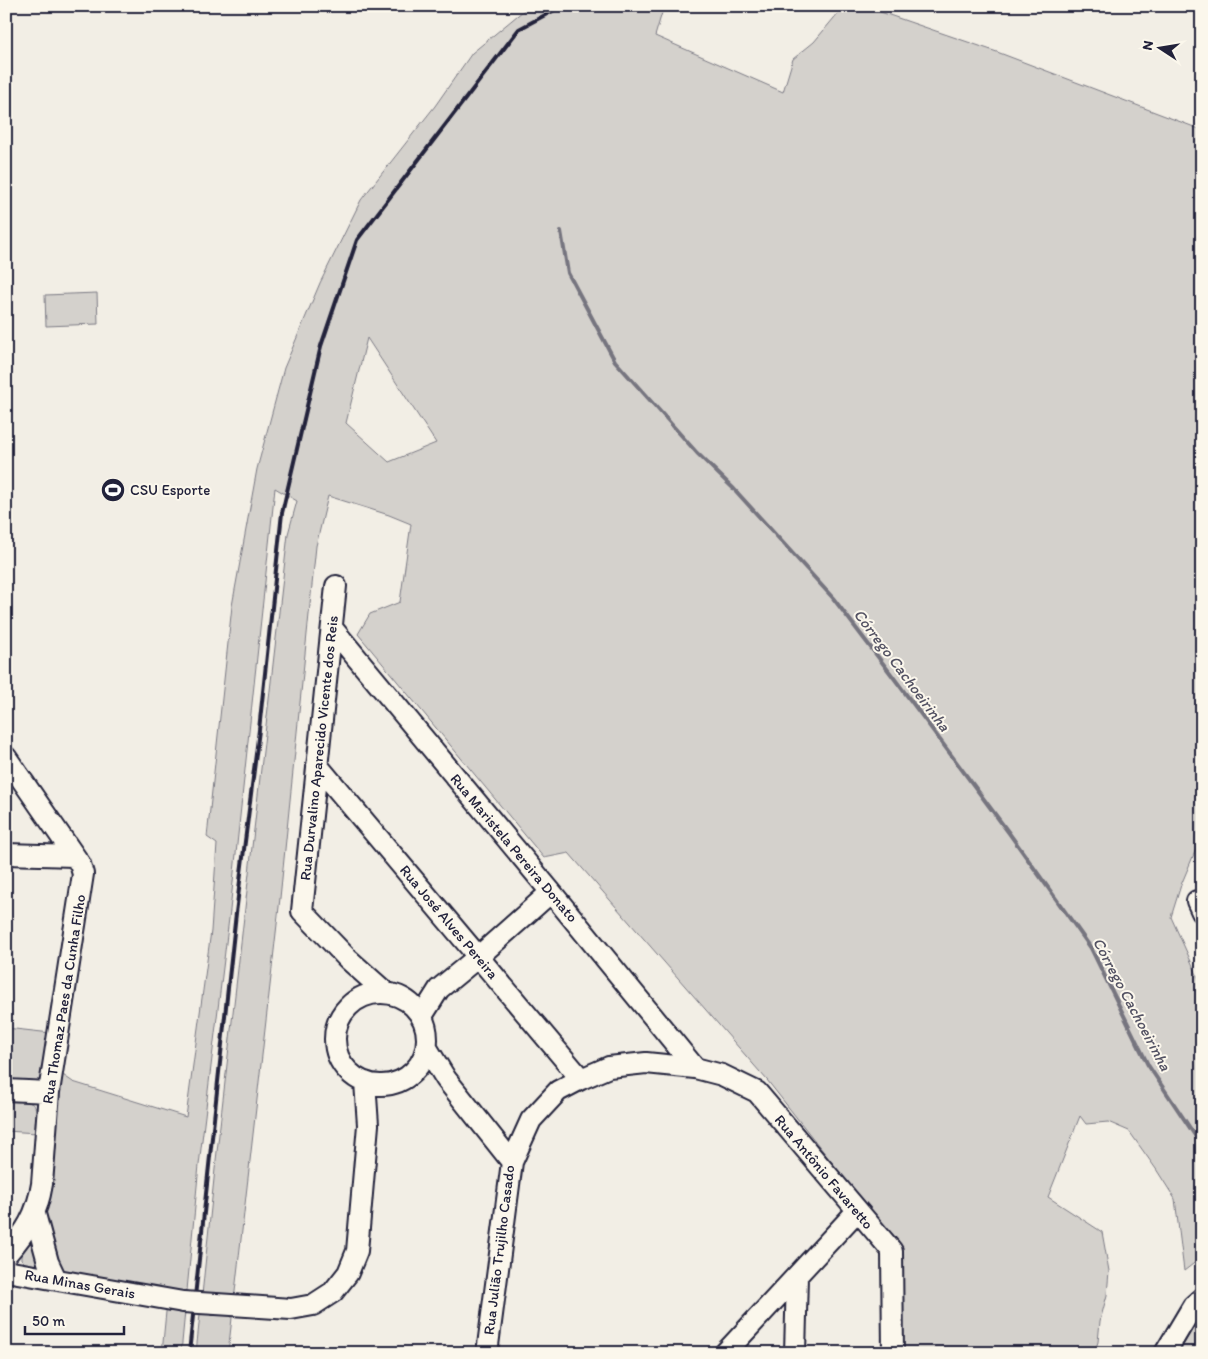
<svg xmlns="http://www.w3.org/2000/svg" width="1208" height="1359" font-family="Itim,sans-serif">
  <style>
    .green { fill: #d4d1cc; stroke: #7b7a84; fill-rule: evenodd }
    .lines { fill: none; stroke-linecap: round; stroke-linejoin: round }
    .stream { stroke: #76747f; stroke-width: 4 }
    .minor-casing { stroke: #22223b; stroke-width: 24 }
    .minor { stroke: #fbf7ec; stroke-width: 20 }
    .rail { stroke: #22223b; stroke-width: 4 }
    .minor-bridge-casing { stroke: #22223b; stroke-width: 24; stroke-linecap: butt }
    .minor-bridge { stroke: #fbf7ec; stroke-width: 20 }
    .labels { text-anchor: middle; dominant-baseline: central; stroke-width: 4; stroke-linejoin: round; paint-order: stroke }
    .poi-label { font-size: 15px; fill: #22223b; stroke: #fbf7ec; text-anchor: start }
    .street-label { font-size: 15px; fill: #22223b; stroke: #fbf7ec }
    .water-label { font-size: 16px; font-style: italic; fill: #535263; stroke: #fbf7ec }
  </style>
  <rect width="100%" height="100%" fill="#f2eee5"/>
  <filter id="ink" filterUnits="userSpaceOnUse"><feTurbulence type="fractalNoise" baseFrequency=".02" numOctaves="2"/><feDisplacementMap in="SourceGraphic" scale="10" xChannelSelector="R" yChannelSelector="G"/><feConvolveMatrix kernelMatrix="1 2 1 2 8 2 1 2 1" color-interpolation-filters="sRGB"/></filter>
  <g filter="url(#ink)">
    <path class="green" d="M529,6H664L655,36L783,92L793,59L814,42L844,6H863L997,52L1202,130V835L1181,885L1171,917L1202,986V1257L1184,1271L1175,1199L1156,1169L1129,1131L1108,1122L1086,1124L1080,1116L1048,1197L1102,1232L1109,1271L1107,1295L1100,1321L1098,1342L1094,1353H903L900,1249L767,1080L569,853L544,858L358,634L370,614L400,602L411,524L389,515L328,496L316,546L280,898L228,1353H196L215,1169L288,534L297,501L275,488L230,910L199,1165L181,1353H162L168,1291L25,1263L21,1259V1252L34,1231L60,1073L73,1082L186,1117L211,931L217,844L207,837L232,606L257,469L284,368L320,283L361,200L435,106L472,53ZM367,338L436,443L389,462L346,423Z
      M97,293L98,324L46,326L45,295Z
      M6,1028L51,1033L43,1079L38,1083L6,1082Z
      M6,1098C36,1102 39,1101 37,1133L6,1131Z
      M1202,1315V1353H1179L1198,1318Z"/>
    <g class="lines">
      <path class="stream" d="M561,231L568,273L615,361L697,453L734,489L833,598L891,674L1009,833L1091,948L1148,1065L1202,1146"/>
      <g class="minor-casing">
        <path id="minor" d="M336,586L302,911L348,959L385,992
          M332,628L551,892L695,1068
          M6,757L80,864L83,874L49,1092L42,1184C37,1215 26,1232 6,1255
          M317,765L581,1079
          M6,854L74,856
          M1197,901L1202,912
          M335 1039a46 46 0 1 1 92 0a46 46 0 1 1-92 0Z
          M422,1016L439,989L478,957L551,892
          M427,1048L446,1079L512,1162L487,1353
          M6,1090L49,1092
          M512,1162L531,1120L558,1091L581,1079L609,1067L646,1063L695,1068L722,1075L757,1092L892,1251L893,1353
          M35,1214L48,1262L56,1279
          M6,1271L183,1302
          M216,1304L291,1309L313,1305L333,1292L348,1273L357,1251L368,1125L365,1082
          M725,1353L857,1211
          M795,1353L797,1276
          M1165,1353L1193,1306L1202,1298"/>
      </g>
      <use href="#minor" class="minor"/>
      <path class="rail" d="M189,1353L236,913L259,730L282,513L321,346L357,240L519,29L562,6"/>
      <g class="minor-bridge-casing">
        <path id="minor-bridge" d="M183,1302L216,1304"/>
      </g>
      <use href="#minor-bridge" class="minor-bridge"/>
    </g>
  </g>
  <defs>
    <g id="stadium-disc" transform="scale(1.25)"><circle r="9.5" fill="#22223b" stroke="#fbf7ec"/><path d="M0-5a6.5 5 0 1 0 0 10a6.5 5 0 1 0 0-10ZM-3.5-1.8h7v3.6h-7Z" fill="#fff"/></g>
  </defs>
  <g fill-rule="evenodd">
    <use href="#stadium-disc" x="113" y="490"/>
  </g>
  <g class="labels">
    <g class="poi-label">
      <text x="130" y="490">CSU Esporte</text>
    </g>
    <g class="street-label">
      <text transform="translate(319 748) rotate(-84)">Rua Durvalino Aparecido Vicente dos Reis</text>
      <text transform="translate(514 848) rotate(50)">Rua Maristela Pereira Donato</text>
      <text transform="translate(449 922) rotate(50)">Rua José Alves Pereira</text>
      <text transform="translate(64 999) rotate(-81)">Rua Thomaz Paes da Cunha Filho</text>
      <text transform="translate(824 1172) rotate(50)">Rua Antônio Favaretto</text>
      <text transform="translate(499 1250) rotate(-83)">Rua Julião Trujilho Casado</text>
      <text transform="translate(80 1284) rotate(10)">Rua Minas Gerais</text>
    </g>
    <g class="water-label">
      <text transform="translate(902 670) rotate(53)">Córrego Cachoeirinha</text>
      <text transform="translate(1132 1004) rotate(62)">Córrego Cachoeirinha</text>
    </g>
  </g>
  <rect width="1208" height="1359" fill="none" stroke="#fbf7ec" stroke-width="25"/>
  <rect x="12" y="12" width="1183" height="1334" fill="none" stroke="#22223b" stroke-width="2" filter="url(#ink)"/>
  <g transform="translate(1160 48) rotate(282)" stroke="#fbf7ec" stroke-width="4" paint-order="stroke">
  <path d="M0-4L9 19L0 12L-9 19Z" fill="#22223b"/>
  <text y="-8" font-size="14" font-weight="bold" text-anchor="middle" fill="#22223b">N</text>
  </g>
  <path d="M25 1326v8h99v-8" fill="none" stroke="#22223b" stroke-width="2.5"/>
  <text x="32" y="1326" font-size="15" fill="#22223b" stroke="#fbf7ec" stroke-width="4" paint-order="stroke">50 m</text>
</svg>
